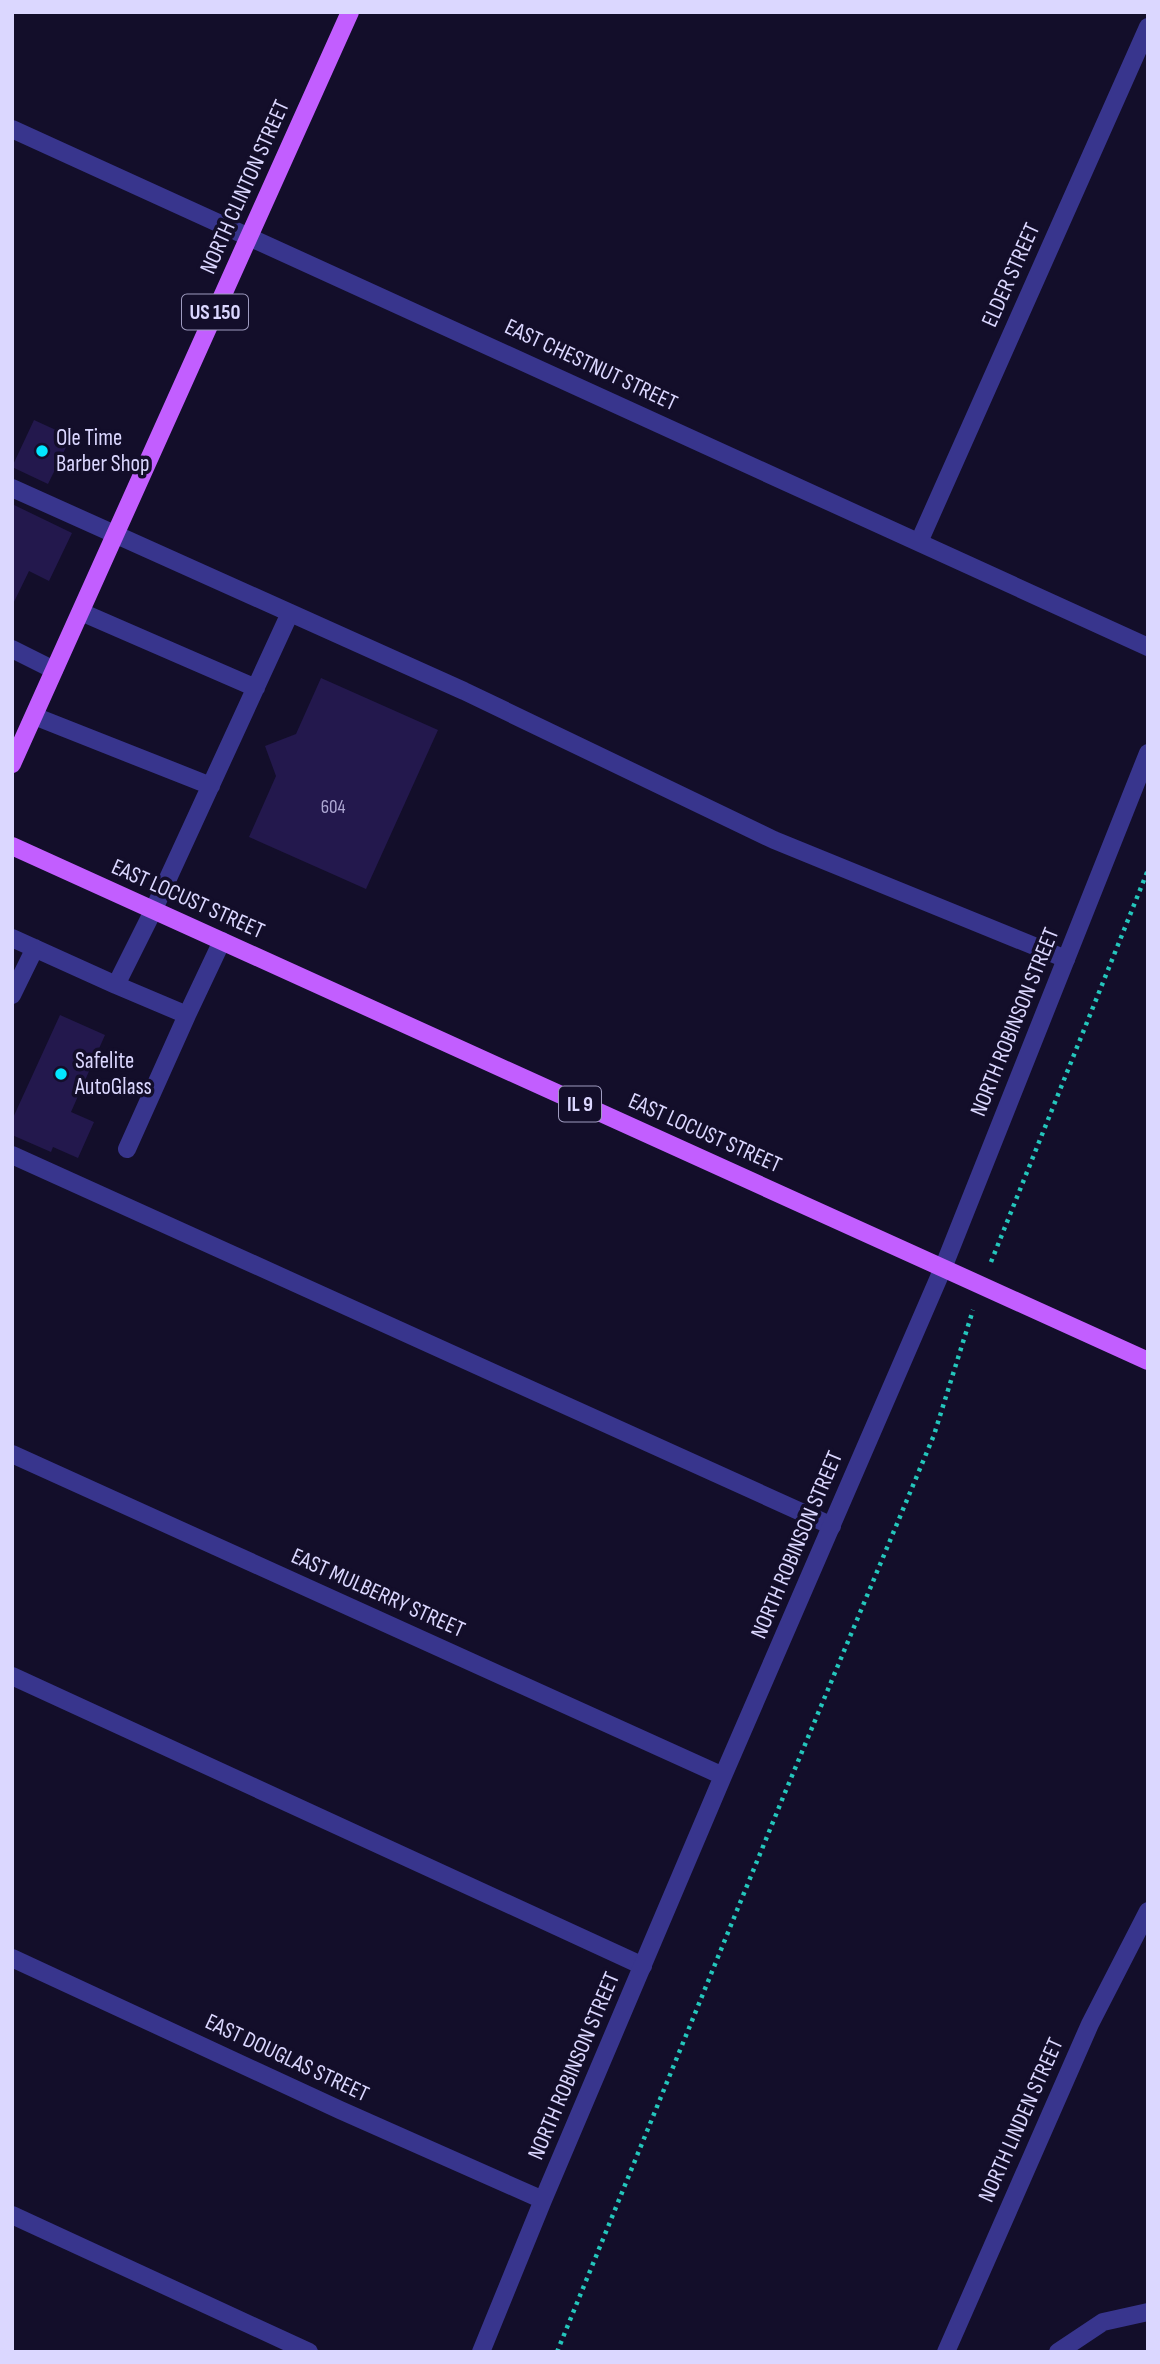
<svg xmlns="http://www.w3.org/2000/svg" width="1160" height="2364" font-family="'Sofia Sans Condensed',sans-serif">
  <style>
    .building { fill: #23184d }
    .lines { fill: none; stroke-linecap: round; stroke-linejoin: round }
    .path { stroke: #24c6bc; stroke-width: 4.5; stroke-dasharray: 3.5 5; stroke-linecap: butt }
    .lane { stroke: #38358d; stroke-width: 18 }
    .street { stroke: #38358d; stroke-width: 18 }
    .primary { stroke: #c25eff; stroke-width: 18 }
    .poi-dot { fill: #03e6ff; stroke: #130e2a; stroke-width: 2.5 }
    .labels { text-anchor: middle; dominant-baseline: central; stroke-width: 7; stroke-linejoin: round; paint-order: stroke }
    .number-label { font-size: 19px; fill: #ada7d2 }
    .shield { fill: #130e2a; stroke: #9f9bbf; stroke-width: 2 }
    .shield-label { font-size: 21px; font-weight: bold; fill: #dbd7ff }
    .street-label { font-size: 23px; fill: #dbd7ff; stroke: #130e2a }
    .poi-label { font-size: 23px; fill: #dbd7ff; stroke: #130e2a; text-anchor: start }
  </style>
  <rect width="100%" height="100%" fill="#130e2a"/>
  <path class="building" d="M34,420L71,437L48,484L12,467Z
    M12,504L72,533L49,581L29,571L12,606Z
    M321,678L438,730L366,889L249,837L276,776L265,746L296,734Z
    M60,1015L105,1035L71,1112L94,1122L78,1158L53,1147L51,1152L12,1135V1120Z"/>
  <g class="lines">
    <path class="path" d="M991,1262L1148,870
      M557,2352L784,1795L934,1435L973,1310"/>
    <path class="lane" d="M12,488L464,691L774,840L1066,959
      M81,612L256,688
      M12,649L54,670
      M34,716L211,786
      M12,938L116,985L153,911L290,613
      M116,985L187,1015L222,941
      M12,995L35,948
      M127,1149L187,1015
      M12,1155L832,1526
      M12,1676L643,1966
      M12,2215L309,2352
      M1058,2352L1103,2322L1148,2312"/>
    <path class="street" d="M12,129L1148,647
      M919,542L1148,27
      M12,1454L723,1776
      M12,1958L340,2110L543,2200
      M481,2352L543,2200L723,1776L943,1268L1148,753
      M946,2352L1090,2024L1148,1911"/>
    <path class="primary" d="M12,764L350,12
      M12,846L1148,1361"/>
  </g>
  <g class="poi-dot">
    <circle cx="42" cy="451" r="7"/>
    <circle cx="61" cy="1074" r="7"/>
  </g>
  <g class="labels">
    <g class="number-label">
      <text x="333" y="807">604</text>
    </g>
    <g class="shield">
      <rect x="182" y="294.5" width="66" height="35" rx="5"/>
      <rect x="559" y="1086.5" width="42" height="35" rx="5"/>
    </g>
    <g class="shield-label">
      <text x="215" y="312">US 150</text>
      <text x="580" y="1104">IL 9</text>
    </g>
    <g class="street-label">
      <text transform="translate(245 187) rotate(-66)">NORTH CLINTON STREET</text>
      <text transform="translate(1011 275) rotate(-66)">ELDER STREET</text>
      <text transform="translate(591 365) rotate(25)">EAST CHESTNUT STREET</text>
      <text transform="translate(188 899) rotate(24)">EAST LOCUST STREET</text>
      <text transform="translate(1015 1022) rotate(-68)">NORTH ROBINSON STREET</text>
      <text transform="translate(705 1133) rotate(24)">EAST LOCUST STREET</text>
      <text transform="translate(797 1545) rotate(-67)">NORTH ROBINSON STREET</text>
      <text transform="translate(378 1593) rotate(24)">EAST MULBERRY STREET</text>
      <text transform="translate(287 2058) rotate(25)">EAST DOUGLAS STREET</text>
      <text transform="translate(574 2066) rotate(-67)">NORTH ROBINSON STREET</text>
      <text transform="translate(1021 2120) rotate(-66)">NORTH LINDEN STREET</text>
    </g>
    <g class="poi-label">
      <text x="56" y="438">Ole Time<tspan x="56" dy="26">Barber Shop</tspan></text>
      <text x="75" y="1061">Safelite<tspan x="75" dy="26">AutoGlass</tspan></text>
    </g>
  </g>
  <rect width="1160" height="2364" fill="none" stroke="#dbd7ff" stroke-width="28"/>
</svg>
